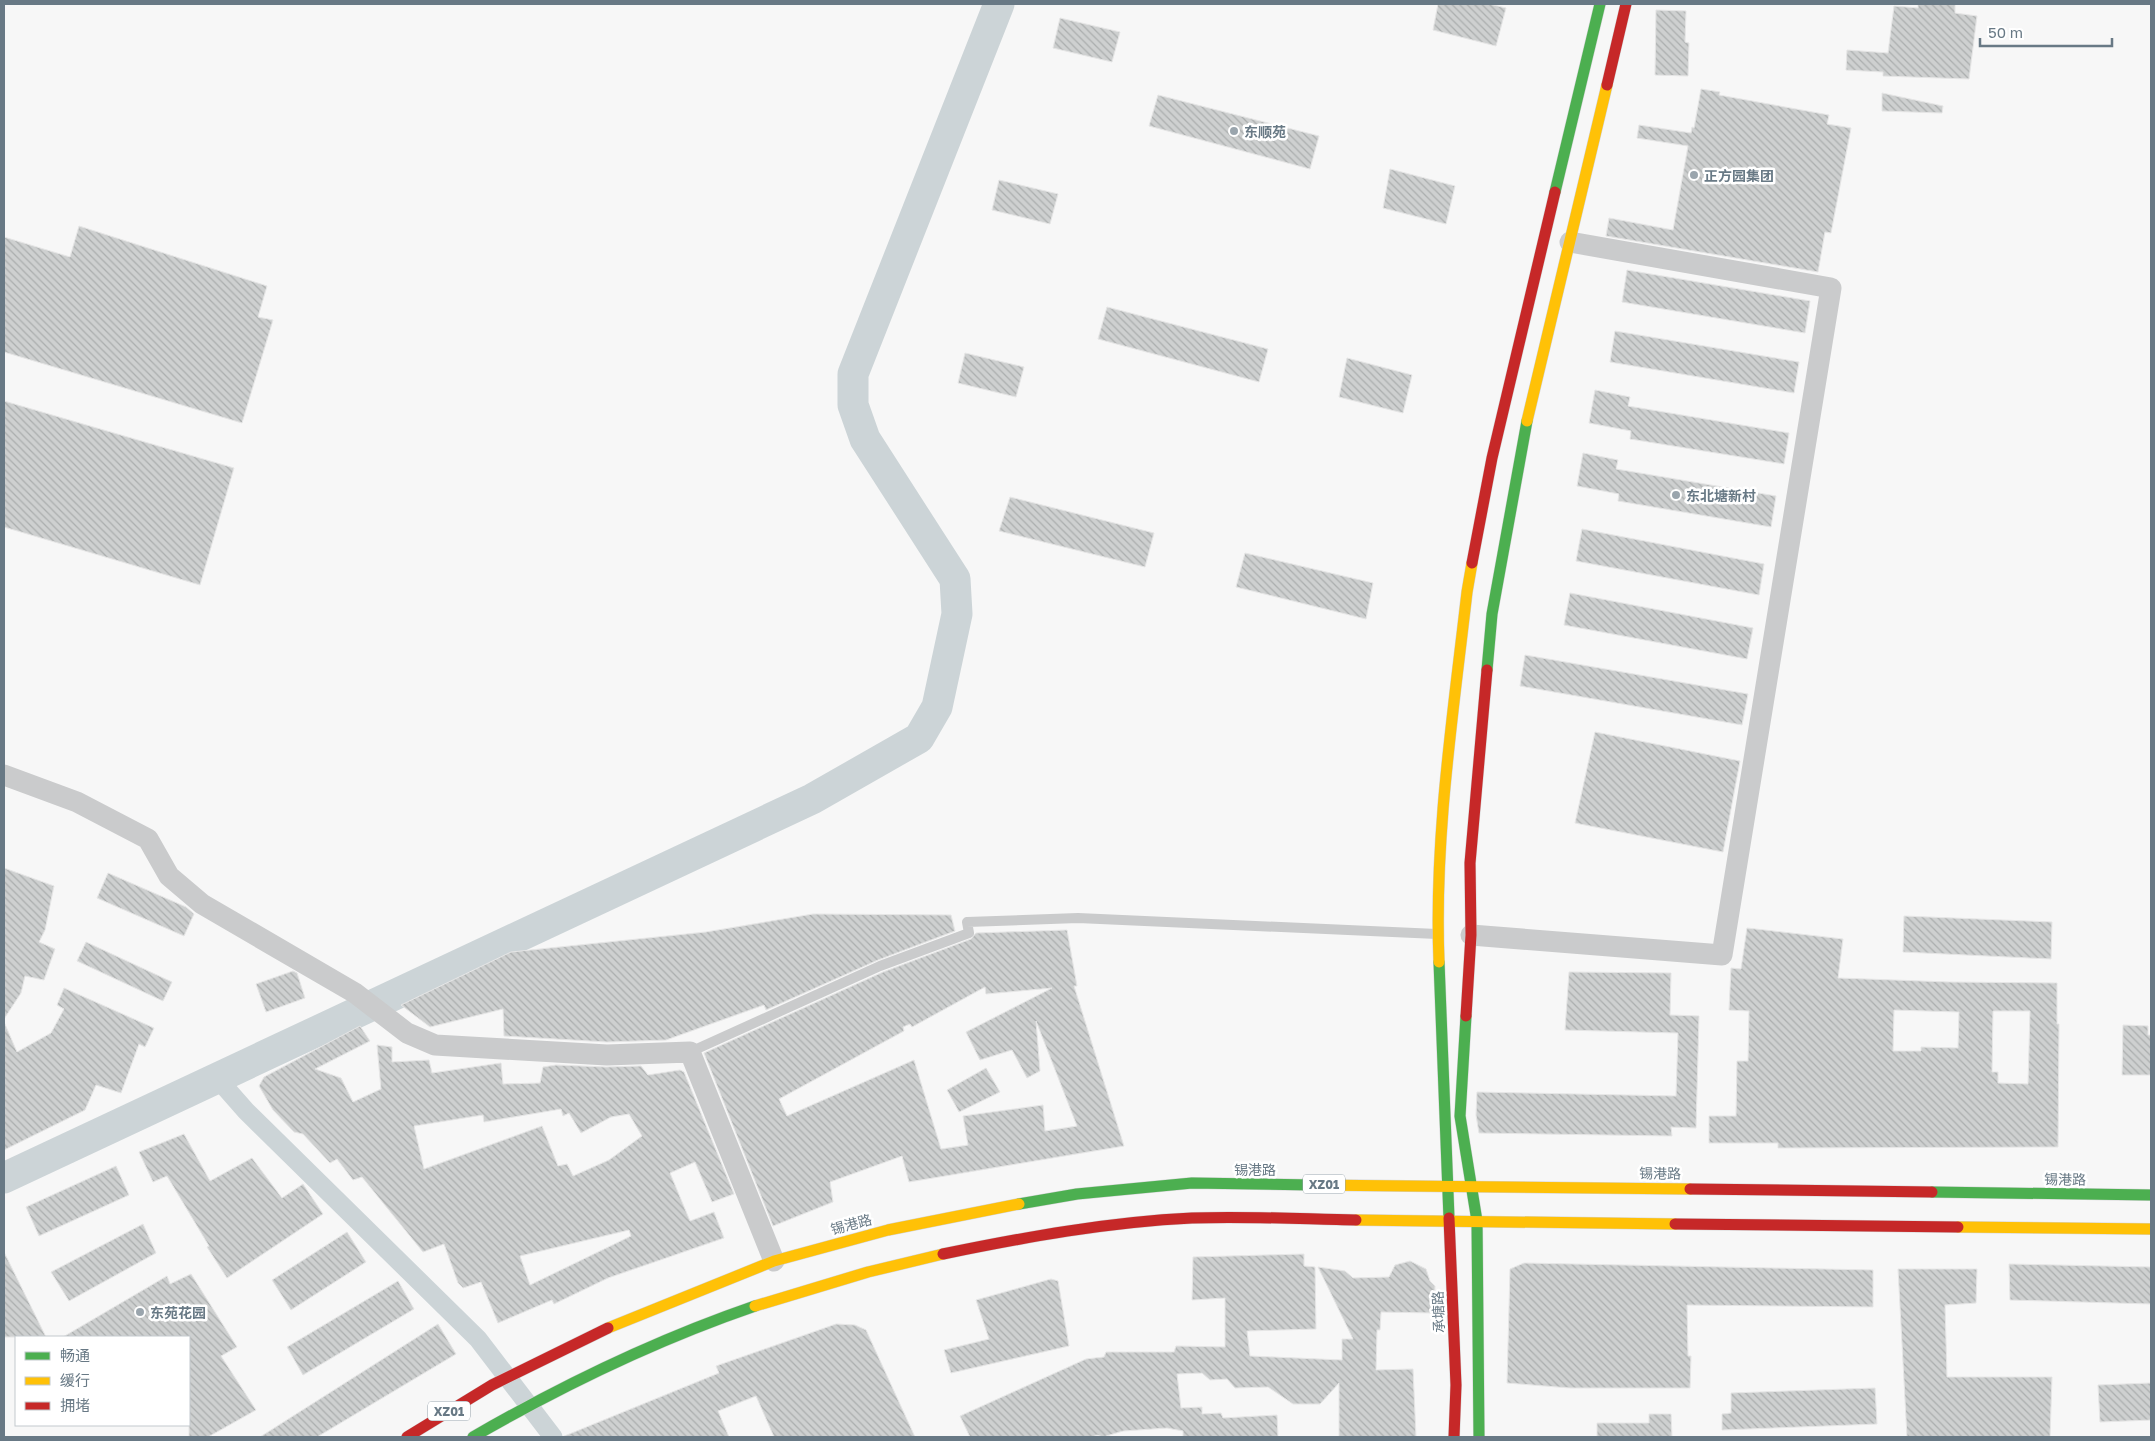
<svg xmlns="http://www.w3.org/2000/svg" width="2155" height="1441" font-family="'Golos Text','Noto Sans SC',sans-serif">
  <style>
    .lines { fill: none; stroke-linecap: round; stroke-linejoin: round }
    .canal { stroke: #ccd4d7; stroke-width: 19 }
    .river { stroke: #ccd4d7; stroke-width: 31 }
    .building { fill: url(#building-back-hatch); stroke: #e6e6e6; fill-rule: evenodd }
    .fast-casing { stroke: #d3d4d5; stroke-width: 12 }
    .slow-casing { stroke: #d3d4d5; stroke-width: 12 }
    .jam-casing { stroke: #d3d4d5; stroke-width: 12 }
    .lane { stroke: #cacbcc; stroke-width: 10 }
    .street { stroke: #cacbcc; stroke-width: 21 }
    .fast { stroke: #4caf50; stroke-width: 11 }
    .slow { stroke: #ffc107; stroke-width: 11 }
    .jam { stroke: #c62828; stroke-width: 11 }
    .poi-dot { fill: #9aa5ad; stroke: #fff; stroke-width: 2 }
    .labels { text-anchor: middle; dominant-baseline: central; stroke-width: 5; stroke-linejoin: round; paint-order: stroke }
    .shield { fill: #fff; stroke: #95a1aa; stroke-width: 1 }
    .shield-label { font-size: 12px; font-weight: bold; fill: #687985 }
    .poi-label { font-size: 14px; font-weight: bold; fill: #687985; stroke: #fff; text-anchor: start }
    .street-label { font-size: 14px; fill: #687985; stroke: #fff }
  </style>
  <defs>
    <pattern id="building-back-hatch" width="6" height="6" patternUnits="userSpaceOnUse" patternTransform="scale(1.25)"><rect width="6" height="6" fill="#ced0d0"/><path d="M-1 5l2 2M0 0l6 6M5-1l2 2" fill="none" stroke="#abaeae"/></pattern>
  </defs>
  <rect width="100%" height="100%" fill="#f7f7f7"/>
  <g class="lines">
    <path class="canal" d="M217,1078L246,1111L478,1339L553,1437"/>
    <path class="river" d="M4,1178L812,799L919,738L937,707L957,614L955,579L865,439L853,405V374L999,4"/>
  </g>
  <path class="building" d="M1438,4H1489L1506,8L1496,46L1433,30Z
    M1918,4H1955V13L1977,16L1969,79L1883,76V72L1846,70L1847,50L1888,53L1894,6L1918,8Z
    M1656,10L1686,11L1685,42L1689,43L1688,76L1655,75Z
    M1060,18L1120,32L1112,62L1053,48Z
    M1701,89L1720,92L1719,95L1829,115L1827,124L1851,128L1831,233L1825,232L1818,272L1606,236L1609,218L1673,230L1688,146L1637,138L1639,125L1691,133L1692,127L1694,128Z
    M1882,93L1943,106L1942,113L1882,111Z
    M1158,95L1319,136L1310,169L1149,126Z
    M1390,169L1455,186L1446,224L1383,208Z
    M999,180L1058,194L1050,224L992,210Z
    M79,226L267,286L258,317L273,320L242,423L4,352V237L70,257Z
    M1627,270L1810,301L1805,333L1622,302Z
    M1107,307L1268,349L1259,382L1098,339Z
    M1615,331L1799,362L1794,393L1610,362Z
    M965,353L1024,367L1016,397L958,383Z
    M1347,358L1412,375L1403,413L1339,397Z
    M1595,390L1630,397L1628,406L1789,433L1784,464L1630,439L1631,431L1589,423Z
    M4,401L234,468L200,585L4,527Z
    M1583,453L1618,460L1616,469L1776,496L1771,527L1618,501L1619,494L1577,486Z
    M1010,497L1154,533L1145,567L999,531Z
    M1582,529L1764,564L1759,595L1576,561Z
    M1245,553L1373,583L1366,619L1236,587Z
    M1570,593L1753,628L1747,659L1564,625Z
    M1525,655L1748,694L1742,725L1520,686Z
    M1595,732L1740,761L1723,852L1575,823Z
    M4,868L54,886L45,930L39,942L55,949L44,980L25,976L21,993L4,1019Z
    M108,873L186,907L194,914L184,936L97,898Z
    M813,914L951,915L955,931L878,960L766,1010L764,1005L666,1040L607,1042L504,1036L503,1009L430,1027L401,1005L511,952L706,932Z
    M1904,916L2052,922L2051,959L1903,952Z
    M1747,928L1843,939L1838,978L1949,982L2057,983V1024H2059L2058,1147L1778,1148V1143H1709V1116H1736L1737,1061H1748L1749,1011L1729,1010L1731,968L1741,969ZM1894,1010L1959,1012L1958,1048L1921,1047V1051H1893ZM1993,1011H2030L2028,1084L1998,1083V1072H1992Z
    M1067,930L1077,986H1074L1124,1146L909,1182L902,1156L830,1182L833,1202L773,1226L704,1053L883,972L971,939L976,933ZM985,987L986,994L1052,988L966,1032L980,1060L1012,1050L1027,1078L1040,1071L1036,1021L1077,1126L1045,1131L1043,1105L963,1116L968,1145L941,1149L914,1060L787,1116L779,1099L904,1031L903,1027L910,1024L912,1027Z
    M86,942L172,982L163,1001L77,961Z
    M293,971L297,973L305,998L266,1012L256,984Z
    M1569,972L1671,973L1670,1015L1699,1016L1696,1128L1671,1127L1672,1136L1479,1133L1476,1115L1477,1092L1676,1096L1678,1033L1565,1030Z
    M64,988L154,1028L145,1047L139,1044L121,1093L96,1085L85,1110L4,1150V1022L17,1052L51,1033L64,1009L57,1005Z
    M2123,1025L2148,1026V1035H2151V1075H2122Z
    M360,1026L370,1041L315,1069L341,1078L353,1102L381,1089L377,1045L392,1047V1062L429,1060L432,1073L501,1063L503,1084L540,1083L543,1067L556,1065L606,1067L641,1066L648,1075L680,1070L684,1072L734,1194L712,1202L695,1162L670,1173L690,1221L714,1212L724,1238L608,1278L554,1304L552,1300L498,1323L481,1282L463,1288L458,1283L444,1244L423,1252L362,1177L353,1180L337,1159L330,1163L303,1134L294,1132L273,1110L259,1086L264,1077ZM561,1109L563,1116L569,1113L581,1133L611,1117L629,1114L642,1136L609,1160L573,1176L567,1164L558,1166L542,1126L424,1169L414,1126L483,1115L484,1122ZM629,1230L631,1236L530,1285L520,1256Z
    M986,1068L1000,1092L959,1112L947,1090Z
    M184,1134L210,1181L252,1158L282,1198L303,1184L323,1214L227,1278L207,1247L209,1246L167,1176L153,1182L139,1152Z
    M116,1166L129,1195L39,1236L26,1207Z
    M143,1224L156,1253L69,1301L51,1272Z
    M347,1232L366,1262L291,1310L272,1280Z
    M4,1252L46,1337H4Z
    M1304,1254V1266L1315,1267L1316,1329L1247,1331L1250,1356L1342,1360V1339H1353L1318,1267L1345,1271L1353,1278L1389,1277L1395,1265L1410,1261L1426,1269L1430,1281L1435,1286L1434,1313L1381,1312L1380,1330H1377L1376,1370L1413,1369L1416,1437H1339V1383L1320,1404H1293L1268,1387L1235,1388L1227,1379L1210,1380L1202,1373L1177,1374L1181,1408L1202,1407V1414L1221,1413L1223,1418L1277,1415L1278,1437H1183V1431L1167,1428L1123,1431L1103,1437L1097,1435L1092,1437H970L960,1416L1086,1359L1104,1357L1106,1352H1174L1176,1346L1225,1347V1298L1192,1300L1193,1257Z
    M1524,1263L1873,1270V1307L1687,1305L1688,1356H1691L1690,1388H1570L1507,1383L1510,1269Z
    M2009,1264L2151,1267V1304L2010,1300Z
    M1898,1269H1977L1976,1303L1945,1305L1947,1377H2052L2050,1437H1907Z
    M191,1274L237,1347L221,1356L256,1410L208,1437H189V1337H63L167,1276L170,1284Z
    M1051,1279L1058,1281L1069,1346L951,1373L944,1350L989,1339L976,1300Z
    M398,1281L414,1309L303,1375L287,1347Z
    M438,1324L456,1354L317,1437H260Z
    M836,1324L855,1325L866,1330L915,1437H774L756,1396L718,1411L729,1437H562L719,1373L716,1366Z
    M2151,1383V1420L2100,1422L2098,1385Z
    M1875,1388L1877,1424L1722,1430V1414L1731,1413V1393Z
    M1649,1414H1671L1672,1437H1597V1423H1649Z"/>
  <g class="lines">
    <g class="fast-casing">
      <path id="fast" d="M1555,192L1600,4
        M1487,670L1492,614L1527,421
        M1439,962L1449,1218
        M1466,1016L1460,1116L1477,1221L1479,1437
        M1932,1192L2151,1195
        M1019,1204L1077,1194L1192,1183L1313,1185
        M473,1437C563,1385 656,1340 755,1306"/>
    </g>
    <g class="slow-casing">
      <path id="slow" d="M1527,421L1607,85
        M1439,962C1434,838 1453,715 1467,592L1472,563
        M1313,1185L1690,1189
        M1356,1220L1675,1224
        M1958,1227L2151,1229
        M755,1306L868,1272L943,1254
        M608,1328L774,1261L888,1230L1019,1204"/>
    </g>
    <g class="jam-casing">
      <path id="jam" d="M1607,85L1626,4
        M1472,563L1492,458L1555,192
        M1466,1016L1471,935L1470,863L1487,670
        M1690,1189L1932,1192
        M1449,1218L1456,1385L1454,1437
        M1675,1224L1958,1227
        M943,1254C1026,1237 1108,1222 1192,1218C1247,1216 1302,1219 1356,1220
        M407,1437L492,1385L608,1328"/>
    </g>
    <path class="lane" d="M690,1052L880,966L969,933L967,922L1078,918L1437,934"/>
    <path class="street" d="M4,775L77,802L148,839L169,876L202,904L355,993L407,1033L435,1045L607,1055L690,1052L774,1261
      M1471,935L1722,955L1831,288L1570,242"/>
    <use href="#fast" class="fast"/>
    <use href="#slow" class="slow"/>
    <use href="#jam" class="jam"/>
  </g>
  <g class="poi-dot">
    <circle cx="1234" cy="131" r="5"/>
    <circle cx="1694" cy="175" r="5"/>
    <circle cx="1676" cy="495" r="5"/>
    <circle cx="140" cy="1312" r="5"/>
  </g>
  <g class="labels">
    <g class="shield">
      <rect x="1303" y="1174.5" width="42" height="19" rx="4"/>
      <rect x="428" y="1401.5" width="42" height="19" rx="4"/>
    </g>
    <g class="shield-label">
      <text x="1324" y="1184">XZ01</text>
      <text x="449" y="1411">XZ01</text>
    </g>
    <g class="poi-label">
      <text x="1244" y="131">东顺苑</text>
      <text x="1704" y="175">正方园集团</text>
      <text x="1686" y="495">东北塘新村</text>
      <text x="150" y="1312">东苑花园</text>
    </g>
    <g class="street-label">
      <text x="1255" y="1169">锡港路</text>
      <text transform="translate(1660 1173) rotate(1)">锡港路</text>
      <text transform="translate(2065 1179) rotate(1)">锡港路</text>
      <text transform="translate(851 1224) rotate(-15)">锡港路</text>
      <text transform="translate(1438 1312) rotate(-92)">承塘路</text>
    </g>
  </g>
  <rect width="2155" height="1441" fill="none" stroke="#687985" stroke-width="10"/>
  <rect x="15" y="1336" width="175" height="90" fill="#ffffff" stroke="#c3c9ce"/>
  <rect x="25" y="1352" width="25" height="8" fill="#4caf50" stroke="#c3c9ce"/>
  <text x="60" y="1361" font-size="15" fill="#687985">畅通</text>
  <rect x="25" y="1377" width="25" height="8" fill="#ffc107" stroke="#c3c9ce"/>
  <text x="60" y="1386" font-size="15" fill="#687985">缓行</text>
  <rect x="25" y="1402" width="25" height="8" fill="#c62828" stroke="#c3c9ce"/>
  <text x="60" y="1411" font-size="15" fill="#687985">拥堵</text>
  <path d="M1980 38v8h132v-8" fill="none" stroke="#687985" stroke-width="2.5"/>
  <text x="1988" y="38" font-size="15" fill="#687985" stroke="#ffffff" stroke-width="4" paint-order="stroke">50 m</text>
</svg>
